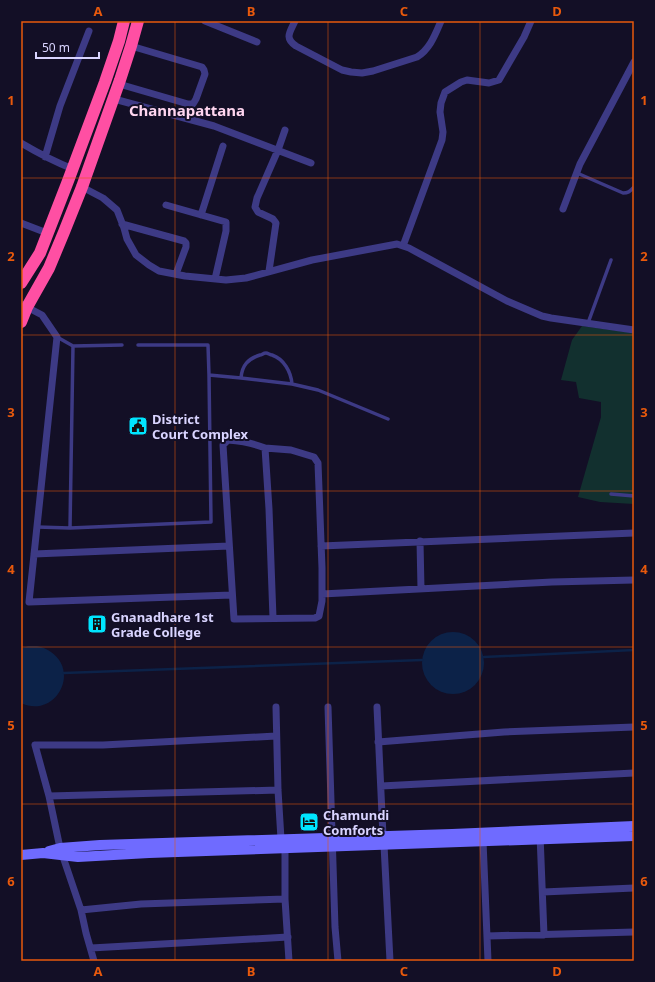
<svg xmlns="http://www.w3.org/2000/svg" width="655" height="982" font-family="'Noto Sans',sans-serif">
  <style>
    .green { fill: #12302f }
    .water { fill: #0c2248 }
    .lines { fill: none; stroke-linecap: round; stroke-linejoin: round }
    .stream { stroke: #0c2248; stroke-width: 2.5 }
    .lane { stroke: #3d3a85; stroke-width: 3.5 }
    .street { stroke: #3d3a85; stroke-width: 7 }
    .secondary { stroke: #6f6bff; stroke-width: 10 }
    .highway { stroke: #ff4fa3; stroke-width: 12 }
    .grid { fill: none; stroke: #e8590c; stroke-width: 1; stroke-opacity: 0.55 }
    .labels { text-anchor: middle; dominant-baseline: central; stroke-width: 4; stroke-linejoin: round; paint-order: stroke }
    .poi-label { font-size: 13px; font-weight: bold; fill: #d9d4ff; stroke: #130f26; text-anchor: start }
    .quarter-label { font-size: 15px; font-weight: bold; fill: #ffd6f0; stroke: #130f26 }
    .neatline { fill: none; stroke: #e8590c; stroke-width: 1.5 }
    .grid-label { font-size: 13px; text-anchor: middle; font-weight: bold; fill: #e8590c }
  </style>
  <rect width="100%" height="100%" fill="#130f26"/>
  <path class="green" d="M582,326L634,333V504L600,502L578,497L601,417V402L579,398L576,382L561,380L572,340Z"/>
  <path class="water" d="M422 663a31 31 0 1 1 62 0a31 31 0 1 1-62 0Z
    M28,646C31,646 34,646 37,646C42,647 47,649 51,652C81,673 54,719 21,703V649Z"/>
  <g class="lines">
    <path class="stream" d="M484,657L634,650
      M64,673L422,660"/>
    <path class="lane" d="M577,173L623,193C629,193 630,191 634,187
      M588,323L611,260
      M57,337L73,346L122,345
      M138,345H208L209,375L241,378L292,384L318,390L388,419
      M241,378C242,365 248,359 260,355C262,355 263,353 266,353C268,353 270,355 272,355C284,359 291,372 292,384
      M611,494L634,496
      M37,527L70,528L211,522L209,375
      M70,528L73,346"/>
    <path class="street" d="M205,21L257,42
      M295,21C290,32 284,38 296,46L342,70L351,72L362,73L373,71L417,57C430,49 435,35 441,21
      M119,84L188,104H193L196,99L205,74L204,70L202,67L131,46
      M114,99L214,126L311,163
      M21,143C38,153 55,162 73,169
      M45,157L60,106L89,31
      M82,187L103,198L117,210L124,228L127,239L136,255L149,265L159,271L185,276L226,280L246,278L312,260L397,244L409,248L507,301L542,316L551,318L634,330
      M166,205L226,222V231L215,279
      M563,209L580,164L634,62
      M201,215L223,146
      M21,223L47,233
      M122,224L184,241L186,243V247L176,274
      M403,246L442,140L443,132L440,112L441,103L445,92L461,82L467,80L489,83L499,80L524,37L531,21
      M269,271L276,223L273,219L258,212L255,207L257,198L278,150L285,130
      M21,304L42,315L57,337L29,602L232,595
      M265,448L291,450L314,457L318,463L322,568V601L319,616L315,618L234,619L223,445L228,440C241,441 253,443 265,448L269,509L273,618
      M420,541L421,589
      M321,546L634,533
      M34,554L229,546
      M322,594L552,582L634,580
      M276,707L278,790L281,839
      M328,707L335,927L338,961
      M377,707L383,836
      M378,742L504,732L634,727
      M381,786L634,773
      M49,796L278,790
      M540,835L544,935
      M483,841L488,961
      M384,845L390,961
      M285,848V899L289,961
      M543,892L634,888
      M81,910L141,904L285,899
      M487,936L634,932
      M91,948L288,937
      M94,961L86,933L81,910L60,848L49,796L35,745H103L276,736"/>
    <path class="secondary" d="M49,851L60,848L100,845L452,834L634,826
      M21,855L43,853L78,857L149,853L634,836"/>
    <path class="highway" d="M21,283L40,253L68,181L105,82L119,41L124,21
      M21,322L27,307L49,268L64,232L82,187L120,80L131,46L138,21"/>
  </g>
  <path class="grid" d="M175,21V961M328,21V961M480,21V961M21,178H634M21,335H634M21,491H634M21,647H634M21,804H634"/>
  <defs>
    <g id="civic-square" transform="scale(1)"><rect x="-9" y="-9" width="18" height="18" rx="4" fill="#00e5ff" stroke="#130f26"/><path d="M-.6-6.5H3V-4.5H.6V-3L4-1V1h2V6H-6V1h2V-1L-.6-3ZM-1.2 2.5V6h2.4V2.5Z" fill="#111"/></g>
    <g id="building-square" transform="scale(1)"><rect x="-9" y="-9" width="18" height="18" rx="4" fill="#00e5ff" stroke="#130f26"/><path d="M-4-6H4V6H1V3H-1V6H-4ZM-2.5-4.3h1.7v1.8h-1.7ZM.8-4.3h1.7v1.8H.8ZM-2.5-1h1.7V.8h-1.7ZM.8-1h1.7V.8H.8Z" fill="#111"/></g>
    <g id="hotel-square" transform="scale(1)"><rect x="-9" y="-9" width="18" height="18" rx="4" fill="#00e5ff" stroke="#130f26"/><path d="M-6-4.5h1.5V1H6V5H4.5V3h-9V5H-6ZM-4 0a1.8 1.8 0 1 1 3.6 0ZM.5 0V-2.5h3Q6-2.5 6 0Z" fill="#111"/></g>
  </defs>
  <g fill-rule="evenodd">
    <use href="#civic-square" x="138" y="426"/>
    <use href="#building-square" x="97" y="624"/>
    <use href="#hotel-square" x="309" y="822"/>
  </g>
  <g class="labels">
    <g class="poi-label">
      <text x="152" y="419">District<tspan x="152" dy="15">Court Complex</tspan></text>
      <text x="111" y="617">Gnanadhare 1st<tspan x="111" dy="15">Grade College</tspan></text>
      <text x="323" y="815">Chamundi<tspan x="323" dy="15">Comforts</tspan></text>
    </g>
    <g class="quarter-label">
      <text x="187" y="110">Channapattana</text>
    </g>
  </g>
  <rect width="655" height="982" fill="none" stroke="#130f26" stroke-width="44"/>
  <path d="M36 52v6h63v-6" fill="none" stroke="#d9d4ff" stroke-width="2"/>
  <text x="42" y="52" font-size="12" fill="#d9d4ff" stroke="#130f26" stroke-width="3" paint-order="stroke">50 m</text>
  <rect x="22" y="22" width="611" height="938" class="neatline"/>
  <g class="grid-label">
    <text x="98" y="16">A</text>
    <text x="251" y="16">B</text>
    <text x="404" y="16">C</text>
    <text x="557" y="16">D</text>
    <text x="11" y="105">1</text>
    <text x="644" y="105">1</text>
    <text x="11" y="261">2</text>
    <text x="644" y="261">2</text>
    <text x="11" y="417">3</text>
    <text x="644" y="417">3</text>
    <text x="11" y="574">4</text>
    <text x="644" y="574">4</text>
    <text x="11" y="730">5</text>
    <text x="644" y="730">5</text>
    <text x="11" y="886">6</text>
    <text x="644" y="886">6</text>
    <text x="98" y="976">A</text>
    <text x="251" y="976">B</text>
    <text x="404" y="976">C</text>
    <text x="557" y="976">D</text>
  </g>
</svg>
